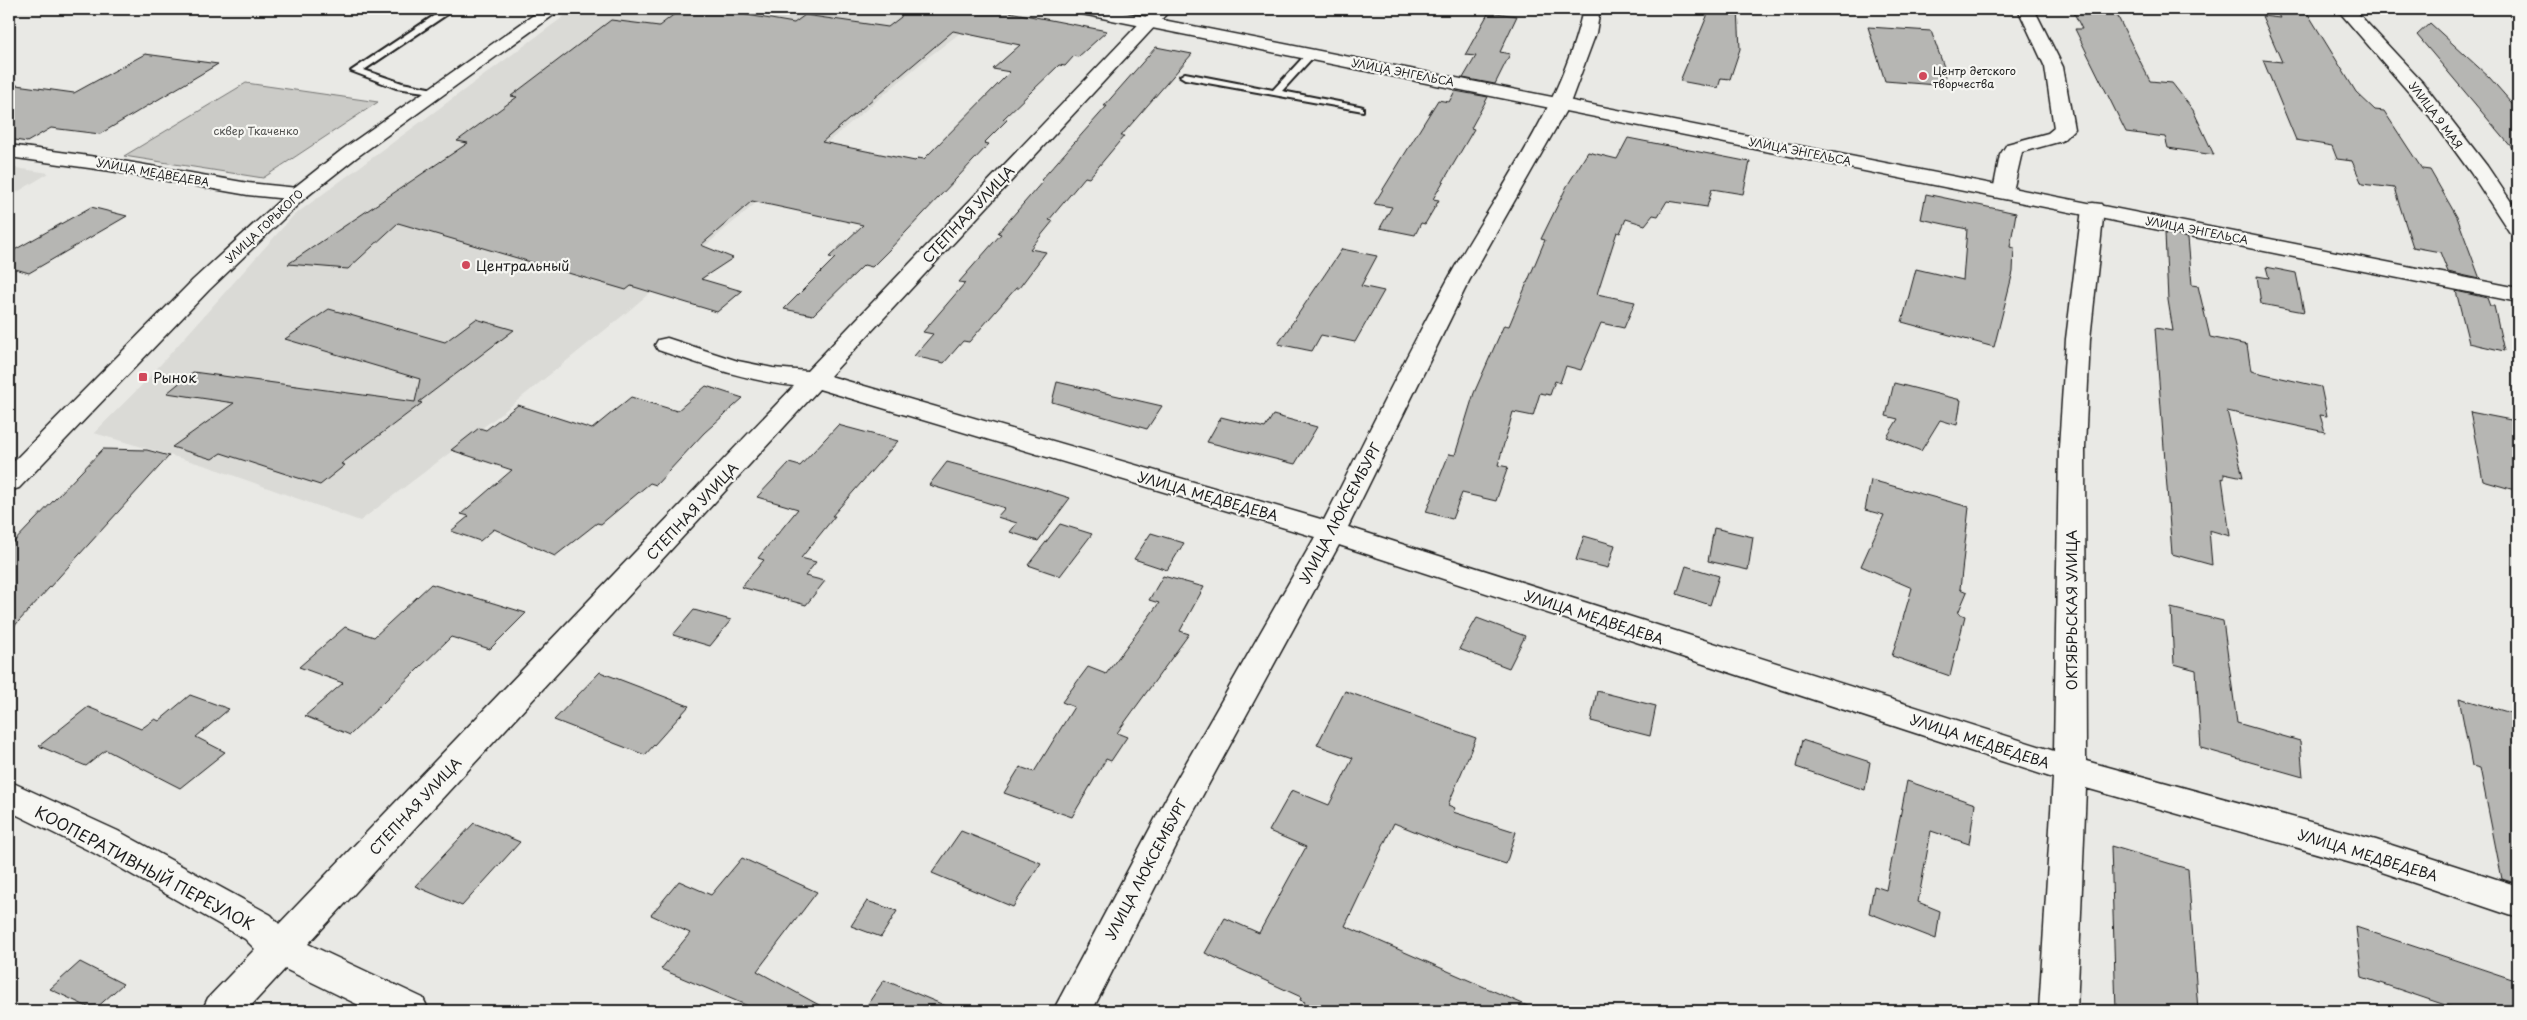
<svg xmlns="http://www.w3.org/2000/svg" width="2527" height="1020" font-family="'Playpen Sans',sans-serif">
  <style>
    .built { fill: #dadad6 }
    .green { fill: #cbcbc7; stroke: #747472 }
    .building { fill: #b6b6b3; stroke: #1c1c1c; fill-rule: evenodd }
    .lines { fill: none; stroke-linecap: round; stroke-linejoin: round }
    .lane-casing { stroke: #1c1c1c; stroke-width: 4 }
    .street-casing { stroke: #1c1c1c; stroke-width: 3 }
    .secondary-casing { stroke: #1c1c1c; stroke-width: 3 }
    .lane { fill: #f6f6f2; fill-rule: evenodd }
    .street { fill: #f6f6f2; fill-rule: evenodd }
    .secondary { fill: #f6f6f2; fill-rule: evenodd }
    .poi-dot { fill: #d1495b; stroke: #f6f6f2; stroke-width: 2 }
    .labels { text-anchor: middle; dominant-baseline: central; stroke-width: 4.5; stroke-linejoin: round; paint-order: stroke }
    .far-poi-label { font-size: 11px; fill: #1c1c1c; stroke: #f6f6f2; text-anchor: start }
    .far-street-label { font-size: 11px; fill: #1c1c1c; stroke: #f6f6f2 }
    .far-park-label { font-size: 11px; fill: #51514f; stroke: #f6f6f2 }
    .street-label { font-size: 14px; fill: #1c1c1c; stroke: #f6f6f2 }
    .poi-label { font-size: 14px; fill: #1c1c1c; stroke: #f6f6f2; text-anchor: start }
    .near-street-label { font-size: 16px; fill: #1c1c1c; stroke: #f6f6f2 }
  </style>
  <rect width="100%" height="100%" fill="#e9e9e5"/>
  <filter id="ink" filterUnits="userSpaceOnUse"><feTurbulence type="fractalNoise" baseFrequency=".02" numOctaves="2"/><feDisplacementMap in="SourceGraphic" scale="10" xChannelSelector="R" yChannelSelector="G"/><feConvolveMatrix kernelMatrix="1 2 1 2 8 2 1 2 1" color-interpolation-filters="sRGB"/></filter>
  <g filter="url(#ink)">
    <path class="built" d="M574,9H992L927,58L626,313L502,413L360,521L207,466L94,433L145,382L293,216Z
      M9,167L49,173L9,197Z"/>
    <path class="green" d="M246,83L378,102L263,178L124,156Z"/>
    <path class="building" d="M681,9L724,11L794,23L805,15L888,27L901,17L902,9H994L1107,31L1078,57L1074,56L1065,66L1059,65L1003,119L1007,120L984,143L989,144L889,250L872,267L864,265L813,315L784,309L835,258L829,257L863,225L752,201L701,245L733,258L701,279L742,291L717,312L631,286L626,290L398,223L348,269L288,264L468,143L457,141L517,97L511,96L611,20L659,26ZM953,31L1020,45L993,69L1010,72L924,159L918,158L915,161L822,142Z
      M1710,9H1738L1740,49L1730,79L1721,78L1718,88L1680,81Z
      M2072,9H2114L2150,81L2172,83L2193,110L2214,155L2168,148L2165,137L2126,132L2075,29H2082Z
      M2275,10L2308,14L2356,92L2375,110L2384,111L2422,169L2430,170L2457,217L2480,279L2448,272L2440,252L2413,247L2394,188L2362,184L2352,161L2337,159L2332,146L2296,140L2263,60L2282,62L2262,16L2280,18Z
      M1489,12L1517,16L1500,52L1510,54L1495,84L1463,78L1476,56L1465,55Z
      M2430,23L2489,77L2518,110V155L2417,35Z
      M1868,27L1931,31L1944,67H1941L1949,86L1885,81Z
      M1156,47L1192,54L1121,136H1124L1089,178L1085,177L1049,220L1053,221L1030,249L1046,252L1019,288H1016L969,342L963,341L944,363L914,356L933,334L923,332L965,283L959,282L1001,234L998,233L1043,181L1041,180L1107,106H1104Z
      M145,54L218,64L100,134L51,128L27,142L9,139V84L74,93Z
      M1455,91L1488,97L1471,128L1474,129L1433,199L1439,200L1425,224L1421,223L1415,235L1380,228L1392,207L1374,204L1438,100L1449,102Z
      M1628,138L1750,162L1743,194L1712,189L1707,207L1667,201L1658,216L1653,215L1645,225L1626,219L1620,233L1617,232L1597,294L1635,302L1624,328L1601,323L1581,370L1566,366L1560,383L1555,381L1550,395L1540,393L1533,416L1513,412L1498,465L1508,467L1496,501L1462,493L1452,519L1426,512L1449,454L1455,455L1474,393L1504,325L1509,326L1545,240L1541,239L1567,186L1588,152L1617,159Z
      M1926,194L2016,213L2010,247L2014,248L2013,272L1994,347L1902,322L1916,269L1963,280L1967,229L1921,219Z
      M91,207L127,216L29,273L9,267V253Z
      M2165,233L2188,238L2192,285L2198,286L2210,337L2247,345L2251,371L2321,387L2327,416L2320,415L2325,432L2227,411L2243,477L2224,473V479L2222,478L2230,536L2209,530L2212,565L2172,554L2155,328L2173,331L2168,300Z
      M1342,249L1377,256L1361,286L1384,291L1355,342L1321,335L1312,351L1278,344Z
      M2266,267L2296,273L2304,312L2261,304L2257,276L2269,278Z
      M2456,291L2487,298L2490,306H2494L2504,351L2469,343Z
      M329,309L445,342L476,319L514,330L419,402L422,403L341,464L345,465L320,485L221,453L212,459L172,447L234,403L167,393L193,372L415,402L420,379L285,339Z
      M1057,382L1162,406L1147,429L1052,402Z
      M1894,383L1961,400L1957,425L1940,420L1921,451L1887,437L1898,419L1886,416Z
      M706,386L743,398L704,433L656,485L650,483L601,524L597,523L555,556L494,529L480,541L451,531L469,516L461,514L512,470L451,450L479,428L486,430L518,405L592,429L631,397L677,411Z
      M2470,412L2511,420L2518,441V491L2483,481Z
      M1273,415L1317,427L1295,464L1207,442L1221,417L1265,428Z
      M838,425L898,441L832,516H835L801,558L816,562L805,576L825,581L806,605L741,587L764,560L758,558L798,509L757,497L789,463L800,466Z
      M103,449L147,450L169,456L9,632V547Z
      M947,462L1007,478L1070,498L1038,541L1010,532L1017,523L997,517L1005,508L929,485Z
      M1871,480L1969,507L1960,589L1967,592L1958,613L1965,616L1950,676L1892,656L1912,588L1861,566L1884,515L1865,510Z
      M1060,524L1092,534L1060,576L1028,565Z
      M1714,528L1753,537L1748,570L1708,561Z
      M1151,533L1184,543L1167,570L1134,559Z
      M1584,536L1615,545L1608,568L1576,560Z
      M1686,566L1719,576L1710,605L1677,594Z
      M1163,576L1204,587L1180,631L1189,634L1117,733L1127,737L1111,761L1106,759L1072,817L1004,793L1020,767L1034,772L1074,707L1062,702L1088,667L1106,674L1159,603L1149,600Z
      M431,584L526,613L490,649L451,637L350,735L305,716L343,683L299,667L345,627L374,637Z
      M2171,608L2223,621L2237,723L2300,741L2303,777L2201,748L2196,670L2174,664Z
      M694,610L731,620L710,646L673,635Z
      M1477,618L1525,636L1509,668L1459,649Z
      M600,672L689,706L645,755L554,720Z
      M1345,691L1476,738L1448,805L1455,808L1453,812L1516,832L1506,864L1456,848L1394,823L1345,926L1539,1011H1300L1305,1002L1300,1000L1301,997L1205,953L1225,918L1259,933L1306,847L1269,831L1292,790L1329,805L1353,758L1317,745Z
      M1597,691L1656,706L1650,736L1591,721Z
      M190,695L229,709L196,737L225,752L180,788L106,750L86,766L39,746L88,707L141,729L155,719L159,721Z
      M2459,698L2518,715V884L2502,879L2480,768L2472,766Z
      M1802,740L1870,762L1865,790L1796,767Z
      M1907,781L1975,804L1969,844L1931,831L1918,902L1940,911L1936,939L1869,913L1874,886L1886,890Z
      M474,823L520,842L462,906L415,886Z
      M961,831L1041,863L1013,907L932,873Z
      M2111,846L2188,869L2198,1011H2116Z
      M742,858L817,892L757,971L830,1011H760L661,969L690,933L651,915L679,881L711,895Z
      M867,901L897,911L881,937L851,926Z
      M2356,927L2518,981V1011H2463L2362,977Z
      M80,962L123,984L94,1010L50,989Z
      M884,980L958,1011H863Z"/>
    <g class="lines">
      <g class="lane-casing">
        <path id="lane" d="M444,9H455L364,70L402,83L439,90V94L396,88L351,71Z
          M1311,51L1316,54L1314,56L1282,91L1359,106L1363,107V111L1185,79L1180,76L1185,73L1273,90L1308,52Z"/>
      </g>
      <g class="street-casing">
        <path id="street" d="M1153,9H1171L830,376L1324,520C1365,440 1404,359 1447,281C1495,193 1562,109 1583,9H1600L1596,33L1570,103L1469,281L1348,527L2054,751L2059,447L2066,339L2082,209L2085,204L2093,203L2101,204L2104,209L2090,339L2085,447L2086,761L2376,840L2518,886V918L2376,870L2086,788L2077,1011H2039L2053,778L1339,545L1194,811L1092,1011H1053L1170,791L1315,537L819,389L308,944L423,998L429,1011H371L285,969L246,1011H202L208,998L255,949L245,939L94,853L9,811V781L118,831L271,915L279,924L794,386C747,381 703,365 658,350L655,345L658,340L667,338L738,361L773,368L807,371Z
          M2018,9H2034L2063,67L2074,129L2062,141L2022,152L2013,191L2010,195L2003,197L1996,195L1993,191L2000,155L2007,144L2048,133L2054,128L2045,67Z
          M9,145L111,159L248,183L298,188L305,190L309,194L305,198L298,200L248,195L111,171L9,157Z"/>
      </g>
      <g class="secondary-casing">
        <path id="secondary" d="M542,9H562L357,157L305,198L209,290L19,488L9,491V466L193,280L291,190L343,149Z
          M1074,9H1107L2518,288V302L1082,14L1076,13Z
          M2337,9H2354L2422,82L2487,166L2518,212V234L2510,233L2471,173L2431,118Z"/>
      </g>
      <use href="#lane" class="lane"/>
      <use href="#street" class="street"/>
      <use href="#secondary" class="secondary"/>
    </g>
  </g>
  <g class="poi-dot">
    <circle cx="1923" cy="76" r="5"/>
    <circle cx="466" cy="265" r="5"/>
    <rect x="138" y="372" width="10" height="10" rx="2.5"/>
  </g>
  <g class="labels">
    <g class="far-poi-label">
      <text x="1933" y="70">Центр детского<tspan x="1933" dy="13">творчества</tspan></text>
    </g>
    <g class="far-street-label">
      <text transform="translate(1403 72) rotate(11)">УЛИЦА ЭНГЕЛЬСА</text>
      <text transform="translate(2436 115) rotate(53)">УЛИЦА 9 МАЯ</text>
      <text transform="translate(1800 151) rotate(11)">УЛИЦА ЭНГЕЛЬСА</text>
      <text transform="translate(153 172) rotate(10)">УЛИЦА МЕДВЕДЕВА</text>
      <text transform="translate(264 226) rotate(-43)">УЛИЦА ГОРЬКОГО</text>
      <text transform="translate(2197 230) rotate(11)">УЛИЦА ЭНГЕЛЬСА</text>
    </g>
    <g class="far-park-label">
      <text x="256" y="130">сквер Ткаченко</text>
    </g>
    <g class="street-label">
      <text transform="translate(968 214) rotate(-47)">СТЕПНАЯ УЛИЦА</text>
      <text transform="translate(1208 496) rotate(16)">УЛИЦА МЕДВЕДЕВА</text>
      <text transform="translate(692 511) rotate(-47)">СТЕПНАЯ УЛИЦА</text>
      <text transform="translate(1340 513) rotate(-62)">УЛИЦА ЛЮКСЕМБУРГ</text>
      <text transform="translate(2071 610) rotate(-90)">ОКТЯБРЬСКАЯ УЛИЦА</text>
      <text transform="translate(1594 617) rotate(18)">УЛИЦА МЕДВЕДЕВА</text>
      <text transform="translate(1980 741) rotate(18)">УЛИЦА МЕДВЕДЕВА</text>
      <text transform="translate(415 806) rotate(-47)">СТЕПНАЯ УЛИЦА</text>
      <text transform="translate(2368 855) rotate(17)">УЛИЦА МЕДВЕДЕВА</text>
      <text transform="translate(1146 869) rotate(-62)">УЛИЦА ЛЮКСЕМБУРГ</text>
    </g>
    <g class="poi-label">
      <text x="476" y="265">Центральный</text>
      <text x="153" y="377">Рынок</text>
    </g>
    <g class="near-street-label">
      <text transform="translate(145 867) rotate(28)">КООПЕРАТИВНЫЙ ПЕРЕУЛОК</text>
    </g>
  </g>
  <rect width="2527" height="1020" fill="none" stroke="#f6f6f2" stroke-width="30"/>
  <rect x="15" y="15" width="2497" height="990" fill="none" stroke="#1c1c1c" stroke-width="2" filter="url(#ink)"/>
</svg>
